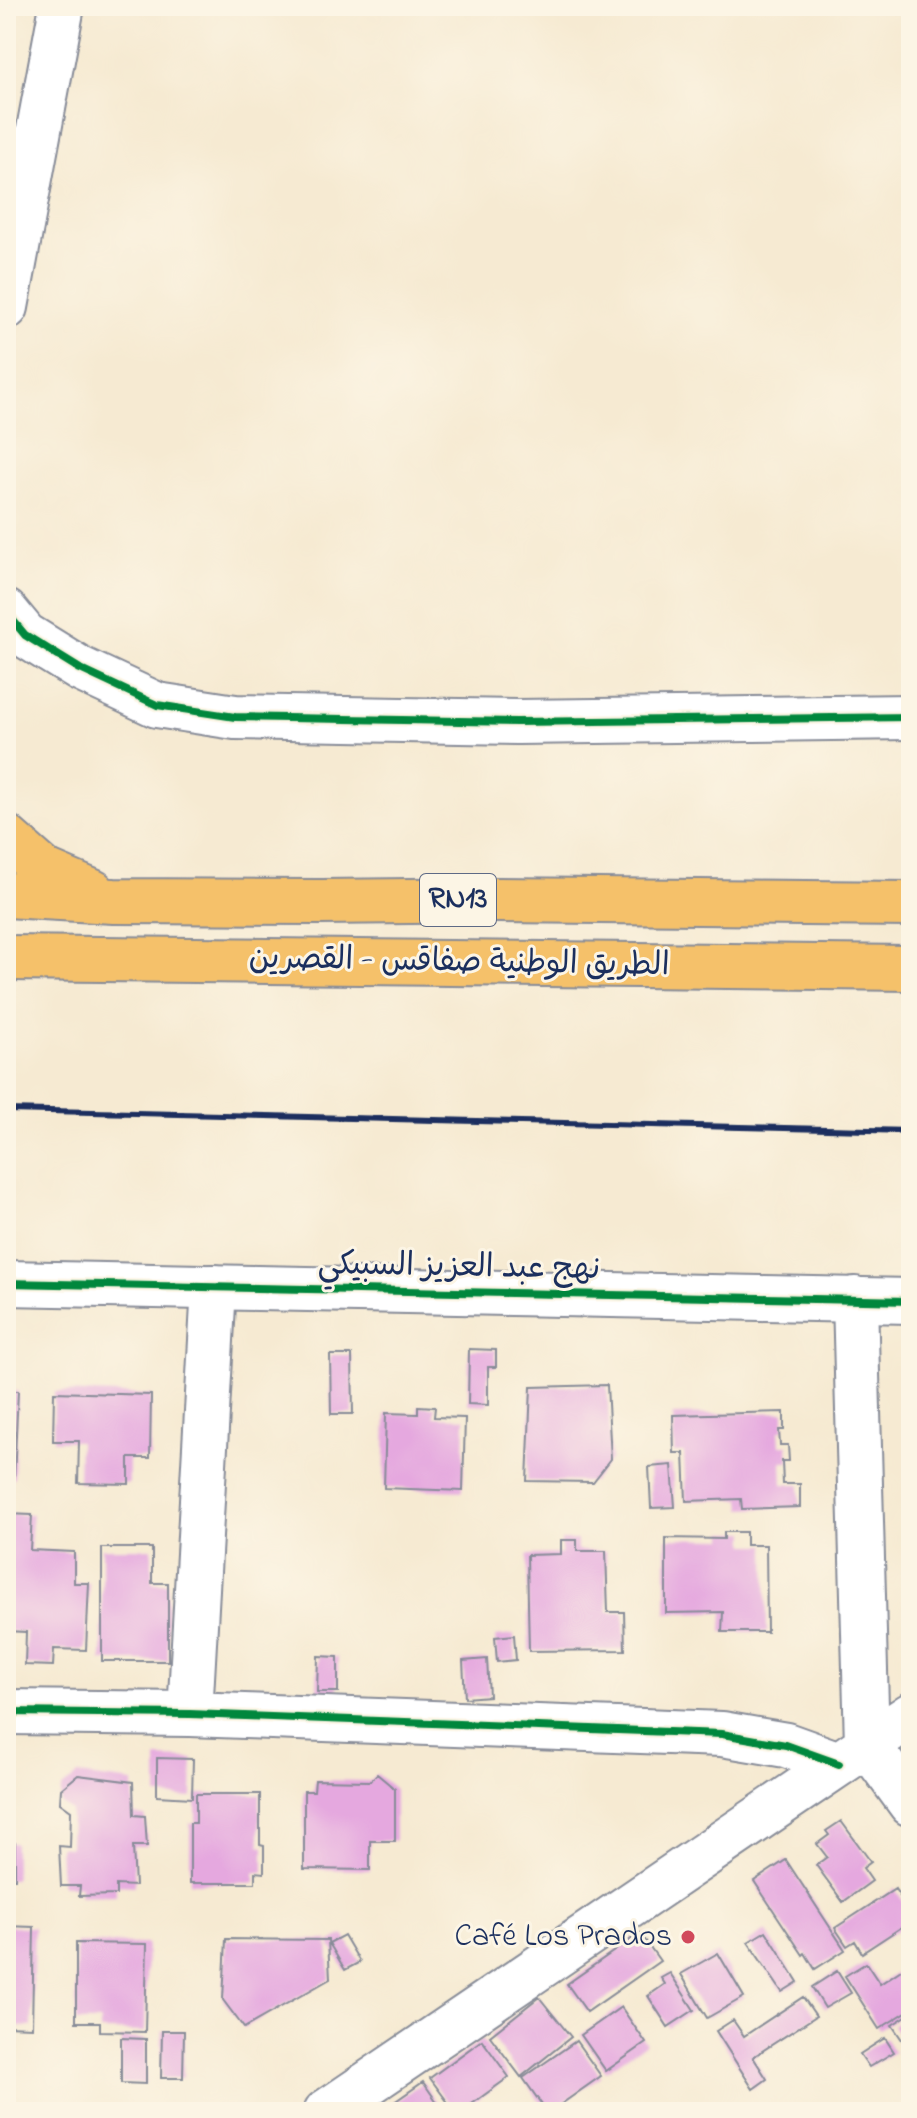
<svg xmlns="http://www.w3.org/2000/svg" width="917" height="2118" font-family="'Indie Flower','Playpen Sans Arabic',sans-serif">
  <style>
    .building { fill: #e5a8df }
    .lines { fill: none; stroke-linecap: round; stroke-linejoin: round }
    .minor-casing { stroke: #888c98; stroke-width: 48 }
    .tertiary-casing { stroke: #888c98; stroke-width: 48 }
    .primary-casing { stroke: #888c98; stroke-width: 48 }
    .minor { stroke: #fff; stroke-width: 44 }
    .tertiary { stroke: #fff; stroke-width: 44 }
    .primary { stroke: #f5c16b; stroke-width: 44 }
    .rail { stroke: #1b2f5e; stroke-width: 6 }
    .cycleway-casing { stroke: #fcf5e5; stroke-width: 13 }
    .cycleway { stroke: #00873e; stroke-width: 8 }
    .poi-dot { fill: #d1495b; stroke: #fcf5e5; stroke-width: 3 }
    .labels { text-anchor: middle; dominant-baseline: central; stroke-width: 6; stroke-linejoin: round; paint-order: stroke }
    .shield { fill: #fcf5e5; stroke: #5e6a86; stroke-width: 2 }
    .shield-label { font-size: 30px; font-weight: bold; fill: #1b2f5e }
    .street-label { font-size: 32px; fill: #1b2f5e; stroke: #fcf5e5 }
    .poi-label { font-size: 32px; fill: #1b2f5e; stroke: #fcf5e5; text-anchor: end }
  </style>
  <rect width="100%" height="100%" fill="#fcf5e5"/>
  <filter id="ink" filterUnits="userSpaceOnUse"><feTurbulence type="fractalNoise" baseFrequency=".0125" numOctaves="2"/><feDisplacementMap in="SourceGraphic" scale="16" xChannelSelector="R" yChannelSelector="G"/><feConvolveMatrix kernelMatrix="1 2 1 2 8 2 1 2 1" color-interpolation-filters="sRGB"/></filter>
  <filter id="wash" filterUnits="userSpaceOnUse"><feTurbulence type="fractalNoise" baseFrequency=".006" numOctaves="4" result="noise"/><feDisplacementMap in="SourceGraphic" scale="32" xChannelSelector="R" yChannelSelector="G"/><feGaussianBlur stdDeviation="1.8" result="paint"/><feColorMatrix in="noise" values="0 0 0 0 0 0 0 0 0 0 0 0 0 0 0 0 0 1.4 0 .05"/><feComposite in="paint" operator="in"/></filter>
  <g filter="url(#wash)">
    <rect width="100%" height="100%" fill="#f6ead2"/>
    <g id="blocks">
      <path class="building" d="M469,1349L496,1350V1367H488V1405L468,1404Z
        M330,1355H352L353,1414H331Z
        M607,1385L611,1459L593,1482L527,1481L531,1387Z
        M6,1391H18L14,1479L6,1478Z
        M54,1392L151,1395L150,1458H129V1484L78,1483L79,1441H53Z
        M418,1406L435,1407L434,1417L465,1418L463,1491L384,1488L386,1413L418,1414Z
        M784,1412V1430H779L780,1445H788L789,1461H782L783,1484H800V1507L742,1509L741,1499L686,1501L684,1453H674L673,1415Z
        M672,1465L675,1507L651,1508L649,1467Z
        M8,1514L32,1515L30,1550L74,1552V1583H89L86,1650L54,1649L53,1666L25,1665L26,1632L6,1631Z
        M724,1532H746V1545H766L767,1632H722L723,1612L666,1613V1538L724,1539Z
        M561,1540H577V1551H606L608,1612H624L625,1650L529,1651L527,1555L561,1554Z
        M102,1548H152V1583H168V1661H102Z
        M514,1635L516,1660L497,1662L495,1637Z
        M318,1656L338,1657V1692H317Z
        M487,1659L489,1696L465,1698L463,1661Z
        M157,1758L193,1759L192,1798L157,1796Z
        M377,1774L395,1789V1841H370V1870L304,1869V1791H314L315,1780L370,1781Z
        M78,1775L133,1782L134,1815L145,1816L147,1846H133L135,1886L116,1885V1895L79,1896L80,1886H61L59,1846L70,1847L71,1811L60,1803L61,1789Z
        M196,1794H260V1845L264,1846V1873L255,1872V1883H190V1823H196Z
        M841,1821L871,1862L863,1868L872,1881L843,1902L816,1865L827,1857L817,1844L829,1835L826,1831Z
        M6,1843H15V1879H6Z
        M786,1860L845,1950L815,1969L805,1953L803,1955L754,1881Z
        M895,1889L911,1913V1921L862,1953L855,1941L847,1946L835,1928Z
        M6,1926L34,1927L32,2027L6,2026Z
        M766,1931L798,1982L782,1992L748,1942Z
        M640,1933L660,1961L587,2012L567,1984Z
        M344,1935L360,1962L345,1970L329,1943Z
        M226,1939L328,1940L330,1979L244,2028L223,2000Z
        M76,1943L147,1944L145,2032L100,2031V2022H76Z
        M718,1953L744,1997L707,2018L681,1974Z
        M866,1963L880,1984L904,1968L911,1978V2009L879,2029L845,1976Z
        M837,1971L851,1993L825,2008L812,1987Z
        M670,1973L694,2010L668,2027L648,1996L665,1984L661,1978Z
        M539,1997L571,2037L521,2077L490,2036Z
        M803,1997L816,2016L753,2057L767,2079L753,2089L716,2031L733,2020L744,2036Z
        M621,2007L646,2043L606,2071L581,2035Z
        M911,2013V2053L892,2025Z
        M162,2031H184L183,2078H161Z
        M121,2038L146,2039V2084L121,2083Z
        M885,2038L894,2052L869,2067L860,2054Z
        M482,2040L509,2077L472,2104L478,2112H455L430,2078Z
        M576,2041L601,2076L550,2112H547L523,2078Z
        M423,2082L444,2112H380Z"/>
    </g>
  </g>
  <g filter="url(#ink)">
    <use href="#blocks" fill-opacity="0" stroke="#888c98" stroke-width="2"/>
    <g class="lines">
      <g class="minor-casing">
        <path id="minor" d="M6,307L62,6
          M6,612L25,635L80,669L157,705L235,717L517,722L911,717
          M855,1299L867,1744L911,1804
          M6,1712L190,1714L722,1734L786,1745L839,1764
          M190,1714L214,1287
          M326,2112L911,1715"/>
      </g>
      <g class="tertiary-casing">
        <path id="tertiary" d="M6,1283L911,1301"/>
      </g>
      <g class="primary-casing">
        <path id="primary" d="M6,837L46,872L93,892
          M6,895L114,901L321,902L499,900L911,904
          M6,958L911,968"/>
      </g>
      <use href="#minor" class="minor"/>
      <use href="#tertiary" class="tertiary"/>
      <use href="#primary" class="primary"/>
      <path class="rail" d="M6,1110L911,1131"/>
      <g class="cycleway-casing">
        <path id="cycleway" d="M6,612L25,635L80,669L157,705L235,717L517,722L911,717
          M6,1283L911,1301
          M6,1712L190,1714L722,1734L786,1745L839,1764"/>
      </g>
      <use href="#cycleway" class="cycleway"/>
    </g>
  </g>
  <circle class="poi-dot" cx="688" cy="1937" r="8"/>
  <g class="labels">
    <rect class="shield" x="420" y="874" width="76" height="52" rx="6"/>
    <g class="shield-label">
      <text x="458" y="900">RN13</text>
    </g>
    <g class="street-label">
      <text transform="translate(459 963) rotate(1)">الطريق الوطنية صفاقس - القصرين</text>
      <text transform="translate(459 1268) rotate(1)">نهج عبد العزيز السبيكي</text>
    </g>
    <g class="poi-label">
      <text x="672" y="1937">Café Los Prados</text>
    </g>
  </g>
  <rect width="917" height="2118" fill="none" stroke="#fcf5e5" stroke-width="32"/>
</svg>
